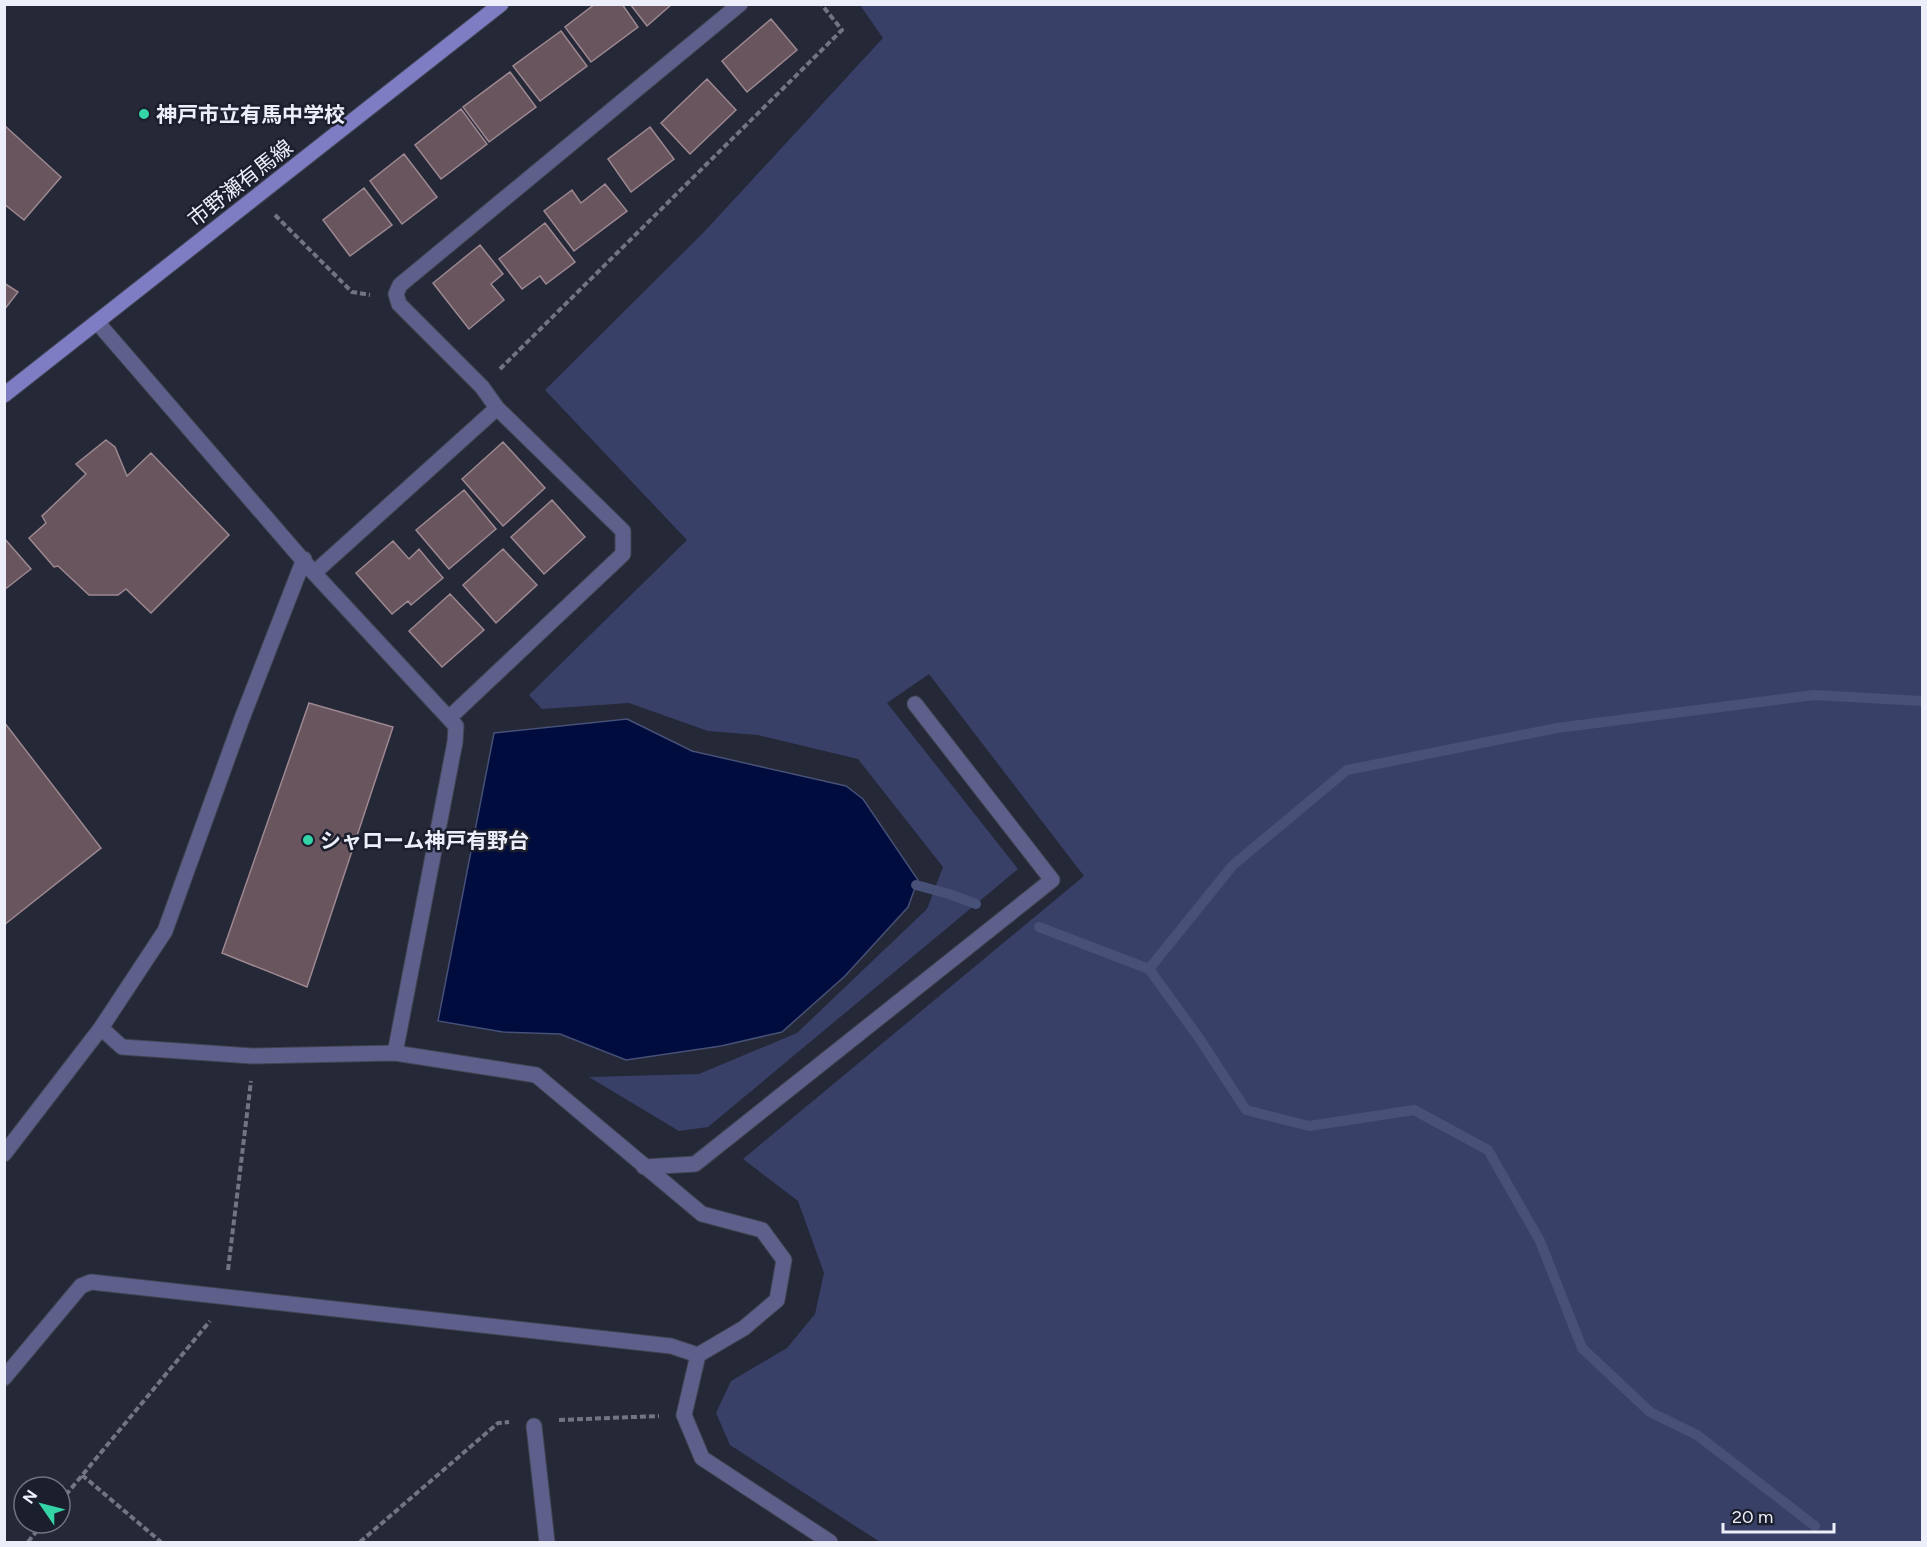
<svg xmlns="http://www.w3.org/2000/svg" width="1927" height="1547" font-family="Figtree,'Noto Sans JP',sans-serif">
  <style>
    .green { fill: #384068 }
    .water { fill: #000c3e; stroke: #475076; stroke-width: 1.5 }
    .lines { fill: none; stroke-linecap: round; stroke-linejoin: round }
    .stream { stroke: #475076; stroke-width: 10 }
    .building { fill: #68555d; stroke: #9d8891; stroke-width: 1.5 }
    .lane-casing { stroke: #414452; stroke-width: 17 }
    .street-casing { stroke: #414452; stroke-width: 17 }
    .secondary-casing { stroke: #414452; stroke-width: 17 }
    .path { stroke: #717481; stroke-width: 4; stroke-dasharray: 6 3; stroke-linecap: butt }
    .lane { stroke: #5f5f8b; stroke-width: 15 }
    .street { stroke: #5f5f8b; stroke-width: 15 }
    .secondary { stroke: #7e7cc3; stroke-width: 15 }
    .poi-dot { fill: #35d4a7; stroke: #1b1f2d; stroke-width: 2 }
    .labels { text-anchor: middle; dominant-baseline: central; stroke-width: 5; stroke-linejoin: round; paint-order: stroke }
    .poi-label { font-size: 21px; font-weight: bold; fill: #eceff9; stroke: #1b1f2d; text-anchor: start }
    .street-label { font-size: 21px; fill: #eceff9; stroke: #1b1f2d }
  </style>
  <rect width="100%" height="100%" fill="#252837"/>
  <path class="green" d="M860,5H1922V1542H880L730,1445L716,1413L731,1381L787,1348L815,1314L824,1273L798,1201L743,1159L1084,876L929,674L887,703L1018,869L708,1127L679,1131L589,1077L699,1074L797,1033L927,909L943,867L858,759L758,735L708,731L629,703L542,709L529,695L687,540L545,390L704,232L883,38Z"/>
  <path class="water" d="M627,719L692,751L846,786L863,799L918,880L908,907L845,976L782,1032L721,1046L626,1060L560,1034L503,1032L438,1021L494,733Z"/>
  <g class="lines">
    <path class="stream" d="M916,885L949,894L976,904
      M1039,927L1149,969L1199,1038L1246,1110L1309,1126L1414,1110L1488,1150L1540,1241L1582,1348L1650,1412L1697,1435L1815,1526
      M1149,969L1233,865L1347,770L1557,728L1814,695L1922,701"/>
  </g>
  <path class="building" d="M595,4H622L638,27L591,62L565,27Z
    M630,4H672L647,26Z
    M771,19L797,50L747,92L722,61Z
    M561,31L587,66L540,101L513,66Z
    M510,72L536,107L489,142L463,107Z
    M707,79L736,110L690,154L661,123Z
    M461,109L487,144L441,179L415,145Z
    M4,125L61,177L24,220L4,204Z
    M650,127L674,159L631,192L608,159Z
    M404,154L437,197L402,224L370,181Z
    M605,184L627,211L574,251L544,211L572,190L581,203Z
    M364,188L392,225L350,256L323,220Z
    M545,223L575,262L546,284L540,276L522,289L499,259Z
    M480,245L503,274L491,284L504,300L469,329L433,283Z
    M4,283L18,292L4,310Z
    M106,440L115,447L127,476L151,453L229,535L151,613L126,589L118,595H89L58,566L54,567L29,538L46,523L42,516L86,474L76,464Z
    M503,442L545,488L503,526L462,479Z
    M464,490L496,529L449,569L416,530Z
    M552,500L585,537L544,574L511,537Z
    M4,538L31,569L4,590Z
    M393,541L409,559L419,549L443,578L411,605L408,601L392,614L356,573Z
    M503,549L537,585L496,623L463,585Z
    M450,594L484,630L442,667L409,631Z
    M309,703L393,727L307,987L222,953Z
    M4,722L101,848L4,925Z"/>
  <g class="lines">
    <g class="lane-casing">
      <path id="lane" d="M644,1167L695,1164L1052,880L915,704"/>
    </g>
    <g class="street-casing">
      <path id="street" d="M97,322L314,573L456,726L455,742L395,1053
        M314,573L497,408
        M449,718L623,554V531L497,408L482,387L399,304L396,294L400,285L740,4
        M101,1028L122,1047L252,1056L395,1053L536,1075L702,1214L762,1230L784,1260L777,1300L744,1328L698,1355L684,1415L702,1458L830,1542
        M4,1154L101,1028L165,931L241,721L304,559
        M4,1378L81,1286L91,1282L671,1346L698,1355
        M534,1426L547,1542"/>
    </g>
    <g class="secondary-casing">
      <path id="secondary" d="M4,395L501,4"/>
    </g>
    <path class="path" d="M275,215L352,292L370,295
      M500,369L842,30L821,4
      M228,1270L251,1081
      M559,1420L659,1416
      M82,1475L161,1542
      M60,1502L210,1321
      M28,1542L43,1523
      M360,1542L498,1423L509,1422"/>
    <use href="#lane" class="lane"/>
    <use href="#street" class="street"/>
    <use href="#secondary" class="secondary"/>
  </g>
  <g class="poi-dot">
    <circle cx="144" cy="114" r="6"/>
    <circle cx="308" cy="840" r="6"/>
  </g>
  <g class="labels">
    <g class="poi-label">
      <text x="156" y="114">神戸市立有馬中学校</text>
      <text x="320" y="840">シャローム神戸有野台</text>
    </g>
    <g class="street-label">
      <text transform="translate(240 183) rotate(-38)">市野瀬有馬線</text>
    </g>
  </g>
  <rect width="1927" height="1547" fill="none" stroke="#eceff9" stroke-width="12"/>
  <g transform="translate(42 1505) rotate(305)"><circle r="28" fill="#1b1f2d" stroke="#6f727f" stroke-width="1.5"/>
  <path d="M0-4.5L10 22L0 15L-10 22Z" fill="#35d4a7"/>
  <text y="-9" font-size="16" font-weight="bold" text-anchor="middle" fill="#eceff9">N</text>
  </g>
  <path d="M1723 1523v9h111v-9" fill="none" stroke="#eceff9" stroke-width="3"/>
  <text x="1732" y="1523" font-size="18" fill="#eceff9" stroke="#1b1f2d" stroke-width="4.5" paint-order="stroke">20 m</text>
</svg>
